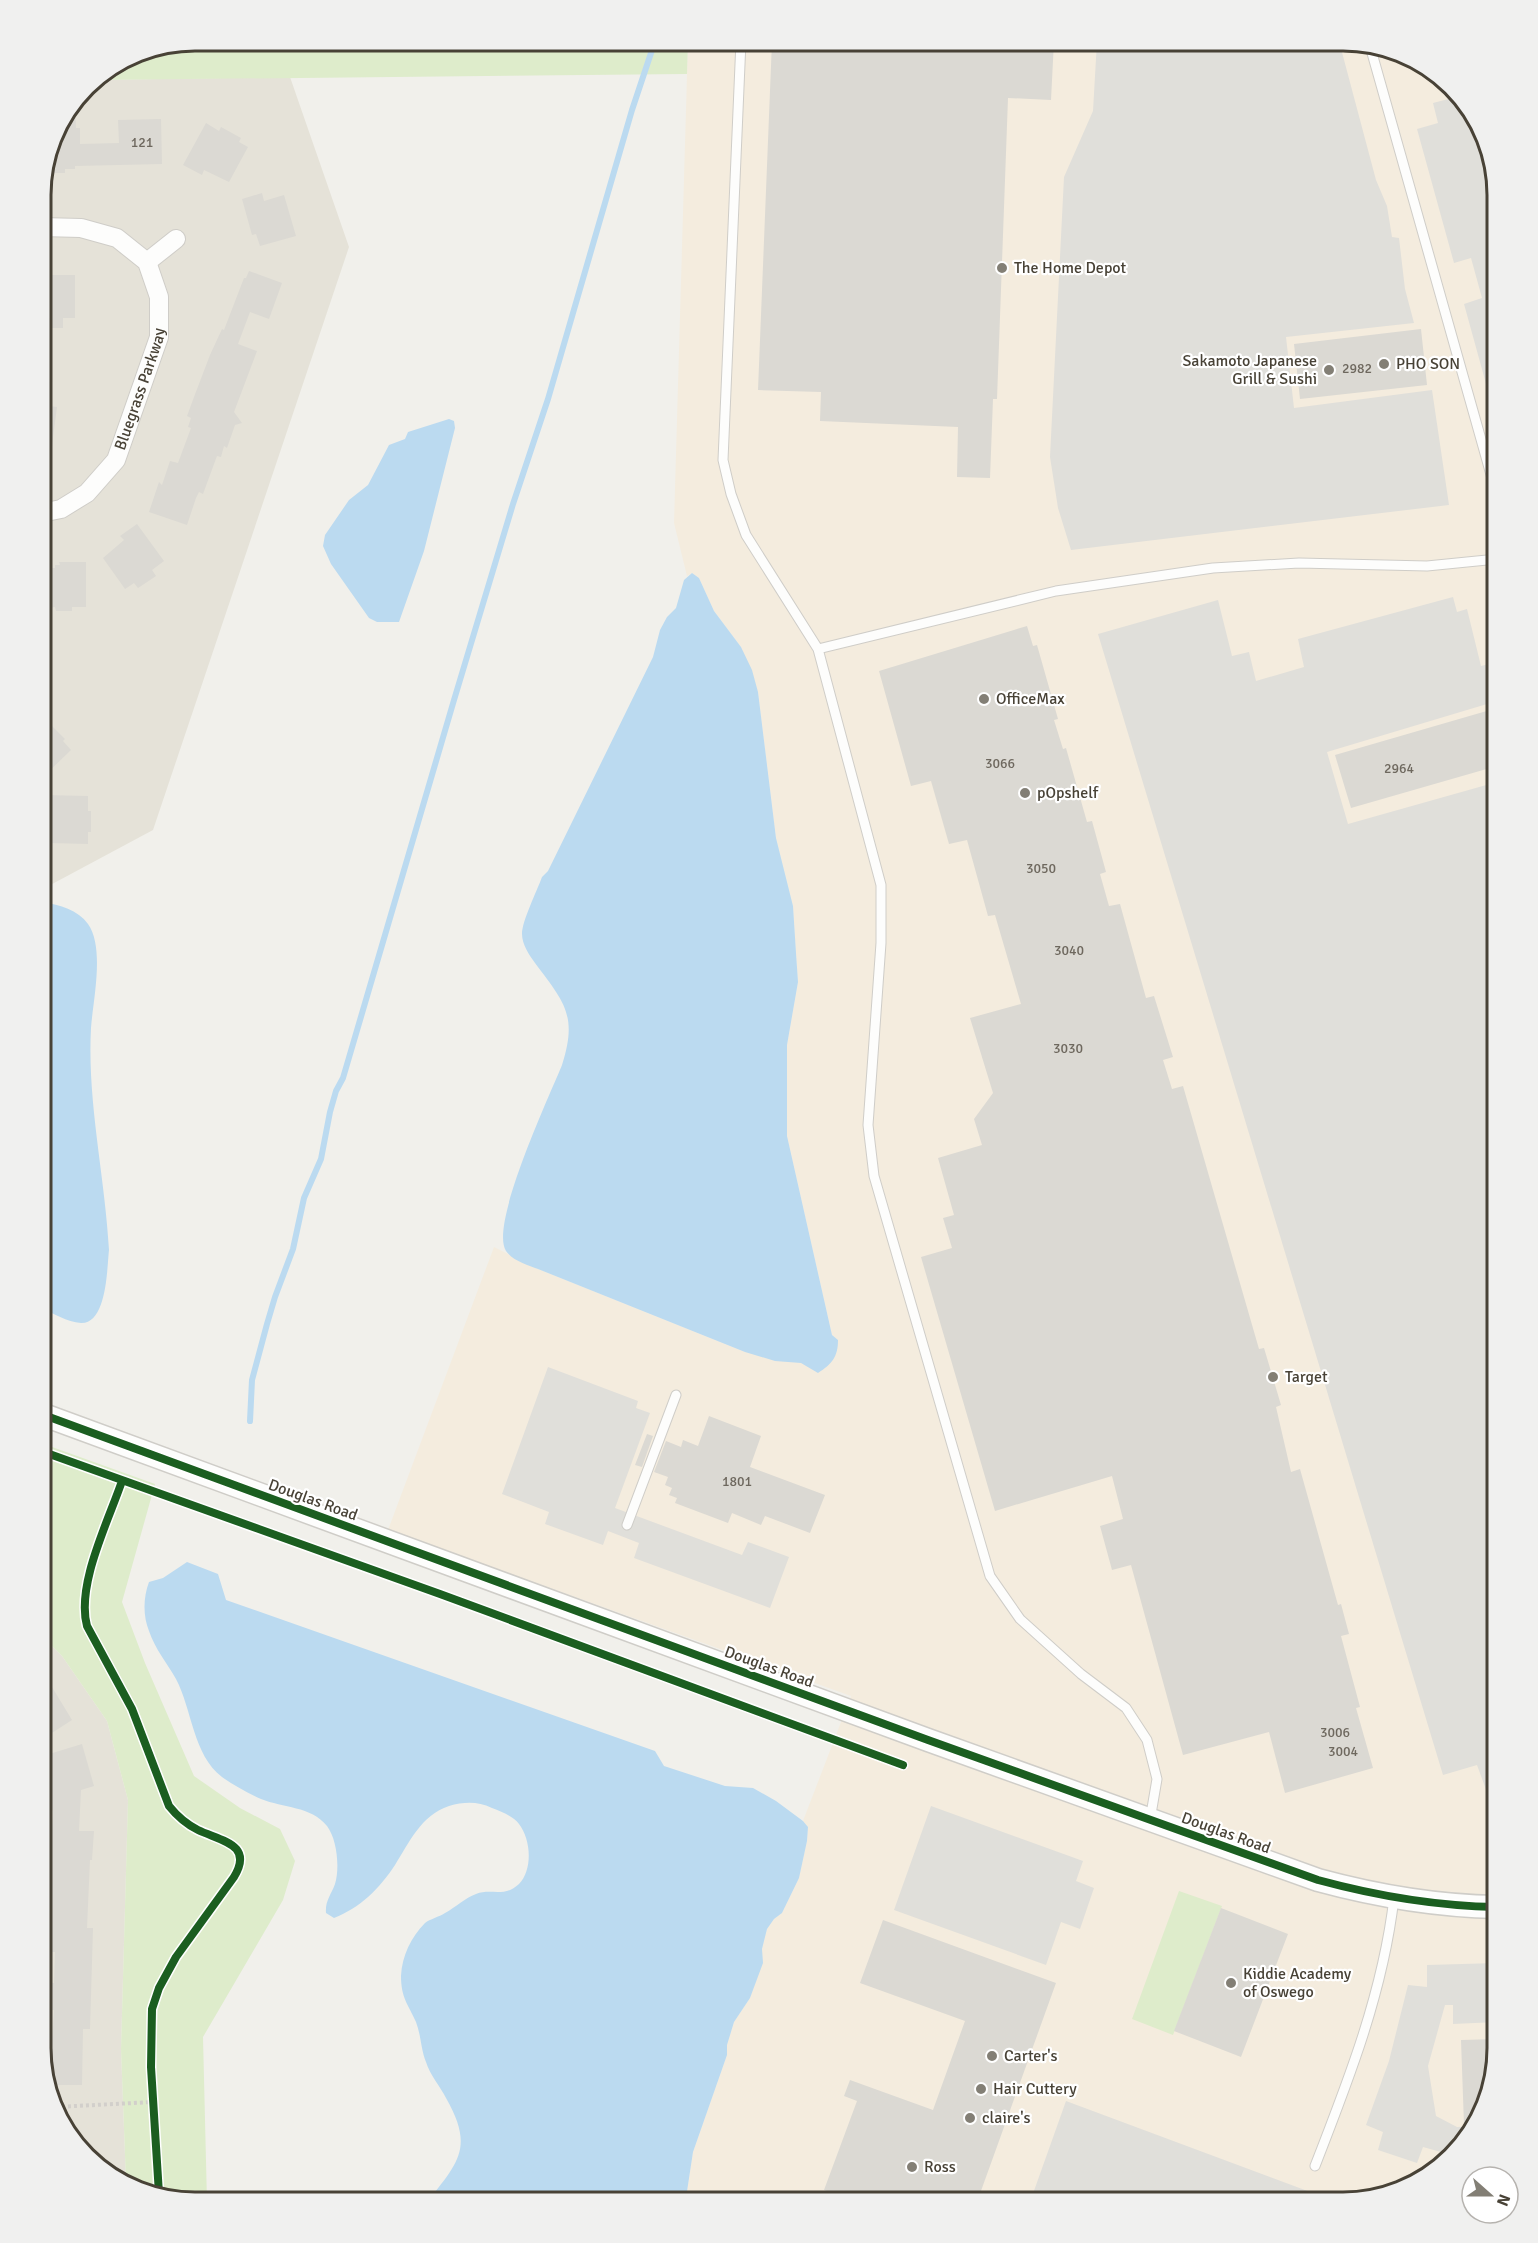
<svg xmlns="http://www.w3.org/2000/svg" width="1538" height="2243" font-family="Signika,sans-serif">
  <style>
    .residential { fill: #e5e2d8 }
    .commercial { fill: #f4ecde }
    .green { fill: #deeccb }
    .parking { fill: #e0dfda }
    .water { fill: #bbdaf0 }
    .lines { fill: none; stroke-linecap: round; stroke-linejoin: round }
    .stream { stroke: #bbdaf0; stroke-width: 6 }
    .building { fill: #dbd9d3 }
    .service-casing { stroke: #cfcdc8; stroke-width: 11 }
    .minor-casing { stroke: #cfcdc8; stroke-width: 20 }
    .tertiary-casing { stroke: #cfcdc8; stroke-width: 25 }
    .path { stroke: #d2cfcb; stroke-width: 4; stroke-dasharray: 3 3; stroke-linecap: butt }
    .service { stroke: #fdfdfc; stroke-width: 9 }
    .minor { stroke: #fdfdfc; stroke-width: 18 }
    .tertiary { stroke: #fdfdfc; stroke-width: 22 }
    .cycleway-casing { stroke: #fff; stroke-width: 11 }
    .cycleway { stroke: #1b5e20; stroke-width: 8 }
    .poi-dot { fill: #837f75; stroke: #fff; stroke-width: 2 }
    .labels { text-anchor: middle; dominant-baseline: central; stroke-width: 4.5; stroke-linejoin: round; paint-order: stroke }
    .number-label { font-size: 14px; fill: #6e685e }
    .poi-label { font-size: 16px; fill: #484236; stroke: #fff; text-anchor: start }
    .street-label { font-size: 16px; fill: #484236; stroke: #fff }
    .rim { fill: none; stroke: #484236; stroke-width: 3 }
  </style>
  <rect width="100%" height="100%" fill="#f1f0eb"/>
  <path class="residential" d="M290,77L349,247L153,830L41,890V185L52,135L86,85L94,80Z
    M41,1635L62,1656L107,1721L128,1800L121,2049L126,2182L109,2177L61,2125L41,2048Z"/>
  <path class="commercial" d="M688,41H1353L1421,61L1477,118L1497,195V2049L1477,2126L1420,2182L1343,2202H688L686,2198L693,2152L727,2055V2045L734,2022L750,1998L762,1963V1949L767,1929L774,1919L782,1913L799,1878L807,1841L808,1827L803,1821L851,1696L388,1530L494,1247L538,1269L745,1352L838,1340L832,1335L787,1136V1045L798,982L796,953L793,906L776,838L758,692L741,647L714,611L699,578L692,573L687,576L674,523Z"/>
  <path class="green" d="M195,41H688L687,74L94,80L136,52Z
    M41,1443L155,1484L122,1602L145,1663L194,1776L240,1808L280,1829L295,1861L283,1900L203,2037L207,2202H185L126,2182L121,2049L128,1800L107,1721L62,1656L41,1635Z
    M1179,1891L1222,1906L1173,2035L1132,2019Z"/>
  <path class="parking" d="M1097,41H1339L1376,180L1387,206L1392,237L1399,238L1405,289L1414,323L1286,337L1294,408L1432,390L1449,505L1071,550L1058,508L1050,457L1064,177L1093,111Z
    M1456,97L1477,118L1486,150L1483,152L1497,201V388L1488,391L1464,304L1482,298L1471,258L1454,263L1417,129L1438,123L1433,103Z
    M1453,597L1457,612L1467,609L1481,666L1497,662V701L1327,752L1348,824L1497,782L1496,1817L1477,1765L1443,1775L1098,634L1218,600L1232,656L1249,652L1256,681L1304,667L1298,639Z
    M548,1367L638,1401L636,1408L650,1413L615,1508L742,1555L748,1542L789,1557L770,1608L634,1558L639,1543L608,1531L603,1545L545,1524L549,1512L502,1494Z
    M931,1806L1083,1861L1076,1881L1094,1888L1080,1929L1061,1922L1046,1965L894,1910Z
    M1497,1963V2022L1453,2024V2005H1445L1428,2066L1436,2116L1457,2127L1476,2126L1448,2154L1423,2147L1417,2163L1378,2150L1383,2132L1366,2125L1389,2061L1408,1985L1427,1987V1965Z
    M1066,2101L1337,2202H1030Z"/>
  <path class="water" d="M449,419L454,421L455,428L424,551L399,622H377L369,618L331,564L323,546L325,535L349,500L368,485L389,445L405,439L408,432Z
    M692,573L699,578L714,611L741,647L752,670L758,692L776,838L793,906L796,953L798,982L787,1045V1136L832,1335L838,1340C838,1357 832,1364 818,1373L801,1363L775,1361L745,1352L538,1269C528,1265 513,1261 506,1251C489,1225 550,1095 562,1065C578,1015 564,1002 535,963C529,955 522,944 522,934C522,921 537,891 542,877L548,871L653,657L660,630L667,617L676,608L684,580Z
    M44,903C59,904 78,910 88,924C105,948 93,1000 91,1028C87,1102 105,1176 109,1250C107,1268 107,1324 81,1323C67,1322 53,1313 41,1308V904Z
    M187,1562L218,1574L226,1600L655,1751L664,1766L725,1786L753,1788L776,1801L803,1821L808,1827L807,1841L799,1878L782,1913L774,1919L767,1929L762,1949L763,1963L750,1998L734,2022L727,2045V2055L693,2152L686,2198L688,2202H427C459,2162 474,2147 446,2098C440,2086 430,2075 426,2062C421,2050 421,2035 416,2022C408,2004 401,1998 401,1976C402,1956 411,1937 425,1923C430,1919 439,1917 445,1913C456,1907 465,1898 476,1894C491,1888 504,1898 519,1884C533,1869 531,1840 519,1824C513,1816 502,1812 492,1808C477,1801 464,1802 449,1806C421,1815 409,1843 395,1865C380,1888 360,1908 334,1918L326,1913C325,1901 331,1895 335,1884C340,1868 337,1839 327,1826C311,1806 283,1808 261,1799C248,1793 233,1785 222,1777C193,1755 192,1709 176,1679C167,1663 155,1649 149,1631C143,1616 143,1598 149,1582L163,1578Z"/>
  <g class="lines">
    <path class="stream" d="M250,1421L252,1380L267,1324L275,1297L293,1249L304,1198L321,1159L330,1112L336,1091L343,1078L454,700L513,504L548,399L632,110L655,41"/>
  </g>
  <path class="building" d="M772,41H1054L1051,100L1008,98L997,399H993L990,478L957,477L958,427L820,421L821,392L758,390Z
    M75,101L76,128H80V144L119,143L118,120L161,119L162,164L75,166V169H65V173H46V161L52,135Z
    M206,123L219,131L221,127L241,138L239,142L248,147L229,182L204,170L202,175L183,165Z
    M262,193L264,201L284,195L296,236L260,246L256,234L252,235L242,199Z
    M249,271L282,283L269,319L250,312L238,344L257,351L234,412L242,423L235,425L227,448L224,446L221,457L217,456L203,494L199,492L196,498L187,525L149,512L159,482L162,485L170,461L178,463L191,428L188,427L191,418L187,416L194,397L210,355L222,329L224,330L244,278H246Z
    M46,275H75V318H63V328H47V319H41V284H45Z
    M1421,329L1427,385L1300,399L1294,344Z
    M41,405L57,407L51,452H41Z
    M137,524L164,561L152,570L156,576L138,588L134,583L125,589L103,558L124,540L120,536Z
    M59,562H86V607H72V611H56L55,607L48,608L47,589H41V568H55V565H60Z
    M1027,626L1033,646L1037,645L1058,719L1054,720L1063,749L1066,748L1087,822L1092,821L1106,872L1100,874L1109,906L1120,904L1146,998L1154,996L1173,1057L1163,1060L1172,1089L1183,1086L1259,1349L1264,1348L1281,1405L1276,1407L1291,1472L1300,1469L1338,1605L1341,1604L1349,1634L1341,1636L1360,1707L1356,1708L1373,1768L1285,1793L1269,1732L1183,1755L1131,1565L1112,1570L1100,1526L1123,1519L1112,1476L995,1511L921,1257L952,1248L943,1218L954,1215L938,1158L982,1145L974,1119L993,1093L970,1018L1021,1004L995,915L988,916L967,840L949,844L931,781L911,786L879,671Z
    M1497,708V766L1351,808L1335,755Z
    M49,723L65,739L63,741L71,750L41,779V731Z
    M43,795L88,796V811H91V832H88V844L49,843L47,816H42Z
    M709,1416L761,1436L750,1467L825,1495L810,1533L765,1516L761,1525L732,1513L728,1523L675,1503L677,1498L669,1495L672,1488L665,1485L668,1477L654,1472L666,1441L681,1447L683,1440L698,1446Z
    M647,1434L653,1436L642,1467L635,1465Z
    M41,1669L72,1720L41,1740Z
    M82,1744L94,1786L81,1790L79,1831H94L92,1860H90L87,1928H93L90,2029H83L82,2085H50L44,2060V2042H52L54,2010L44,2009L45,1982L54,1983L55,1952H41V1925L49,1926L51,1858H44L45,1831H52L53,1812L42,1775L51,1772L46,1755Z
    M1221,1908L1288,1934L1241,2057L1174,2031Z
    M883,1920L1056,1983L977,2202H858L824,2190L857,2101L844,2096L850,2080L933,2110L965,2021L860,1983Z
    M1497,2039V2049L1477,2125H1464L1461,2040Z"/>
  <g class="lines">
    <g class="service-casing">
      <path id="service" d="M741,41L723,460L731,494L746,535L818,649L881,885V943L868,1125L874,1176L990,1576L1020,1619L1081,1674L1126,1708L1147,1740L1157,1779L1150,1820
        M1370,46L1497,496
        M818,649L1056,591L1213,568L1299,563L1427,566L1497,559
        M627,1525L676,1395
        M1315,2166C1349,2079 1383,1992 1394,1898"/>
    </g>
    <g class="minor-casing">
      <g id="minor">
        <path d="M147,262L176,239"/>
        <path id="s1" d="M41,513L61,509L87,493L116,460L159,337V297L147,262L117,238L81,228L41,227"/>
      </g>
    </g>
    <g class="tertiary-casing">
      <path id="tertiary" d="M41,1414L928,1740L1318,1880C1377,1896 1436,1906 1497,1907"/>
    </g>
    <path class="path" d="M56,2107L153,2102"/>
    <use href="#service" class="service"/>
    <use href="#minor" class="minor"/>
    <use href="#tertiary" class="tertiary"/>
    <g class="cycleway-casing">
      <path id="cycleway" d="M41,1414L928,1740L1318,1880C1377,1896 1436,1906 1497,1907
        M41,1451L440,1594L903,1765
        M122,1481C108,1522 76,1585 87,1626L132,1709L169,1806C177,1816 186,1824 198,1830C221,1841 254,1844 234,1877L176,1957L159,1988L152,2009L151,2067L159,2194"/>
    </g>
    <use href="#cycleway" class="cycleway"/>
  </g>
  <g class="poi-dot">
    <circle cx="1002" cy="268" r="6"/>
    <circle cx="1384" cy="364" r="6"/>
    <circle cx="1329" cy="370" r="6"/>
    <circle cx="984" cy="699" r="6"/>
    <circle cx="1025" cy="793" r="6"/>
    <circle cx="1273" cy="1377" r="6"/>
    <circle cx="1231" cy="1983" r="6"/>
    <circle cx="992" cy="2056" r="6"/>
    <circle cx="981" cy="2089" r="6"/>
    <circle cx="970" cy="2118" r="6"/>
    <circle cx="912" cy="2167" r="6"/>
  </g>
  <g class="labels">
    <g class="number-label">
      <text x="142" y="142">121</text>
      <text x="1357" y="368">2982</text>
      <text x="1000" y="763">3066</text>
      <text x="1399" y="768">2964</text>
      <text x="1041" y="868">3050</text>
      <text x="1069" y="950">3040</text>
      <text x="1068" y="1048">3030</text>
      <text x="737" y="1481">1801</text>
      <text x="1335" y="1732">3006</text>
      <text x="1343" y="1751">3004</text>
    </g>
    <g class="poi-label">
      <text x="1014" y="268">The Home Depot</text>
      <text x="1317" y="361" text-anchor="end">Sakamoto Japanese<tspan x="1317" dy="18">Grill &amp; Sushi</tspan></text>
      <text x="1396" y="364">PHO SON</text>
      <text x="996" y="699">OfficeMax</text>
      <text x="1037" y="793">pOpshelf</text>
      <text x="1285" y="1377">Target</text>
      <text x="1243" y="1974">Kiddie Academy<tspan x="1243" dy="18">of Oswego</tspan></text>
      <text x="1004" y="2056">Carter's</text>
      <text x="993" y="2089">Hair Cuttery</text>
      <text x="982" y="2118">claire's</text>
      <text x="924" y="2167">Ross</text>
    </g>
    <g class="street-label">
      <text stroke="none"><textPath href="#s1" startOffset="170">Bluegrass Parkway</textPath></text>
      <text transform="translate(313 1500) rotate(20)">Douglas Road</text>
      <text transform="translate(769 1667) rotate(20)">Douglas Road</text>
      <text transform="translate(1226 1833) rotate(20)">Douglas Road</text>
    </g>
  </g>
  <path d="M0 0H1538V2243H0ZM195 51H1343A144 144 0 0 1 1487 195V2048A144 144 0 0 1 1343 2192H195A144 144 0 0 1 51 2048V195A144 144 0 0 1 195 51Z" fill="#f0f0ef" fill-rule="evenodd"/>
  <path class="rim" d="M195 51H1343A144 144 0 0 1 1487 195V2048A144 144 0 0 1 1343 2192H195A144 144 0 0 1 51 2048V195A144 144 0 0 1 195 51Z"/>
  <g transform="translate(1490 2195) rotate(111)"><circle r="28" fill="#ffffff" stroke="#b6b3af" stroke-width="1.5"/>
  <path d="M0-4.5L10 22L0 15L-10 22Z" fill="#837f75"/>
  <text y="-9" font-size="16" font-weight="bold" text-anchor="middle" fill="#484236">N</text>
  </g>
</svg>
